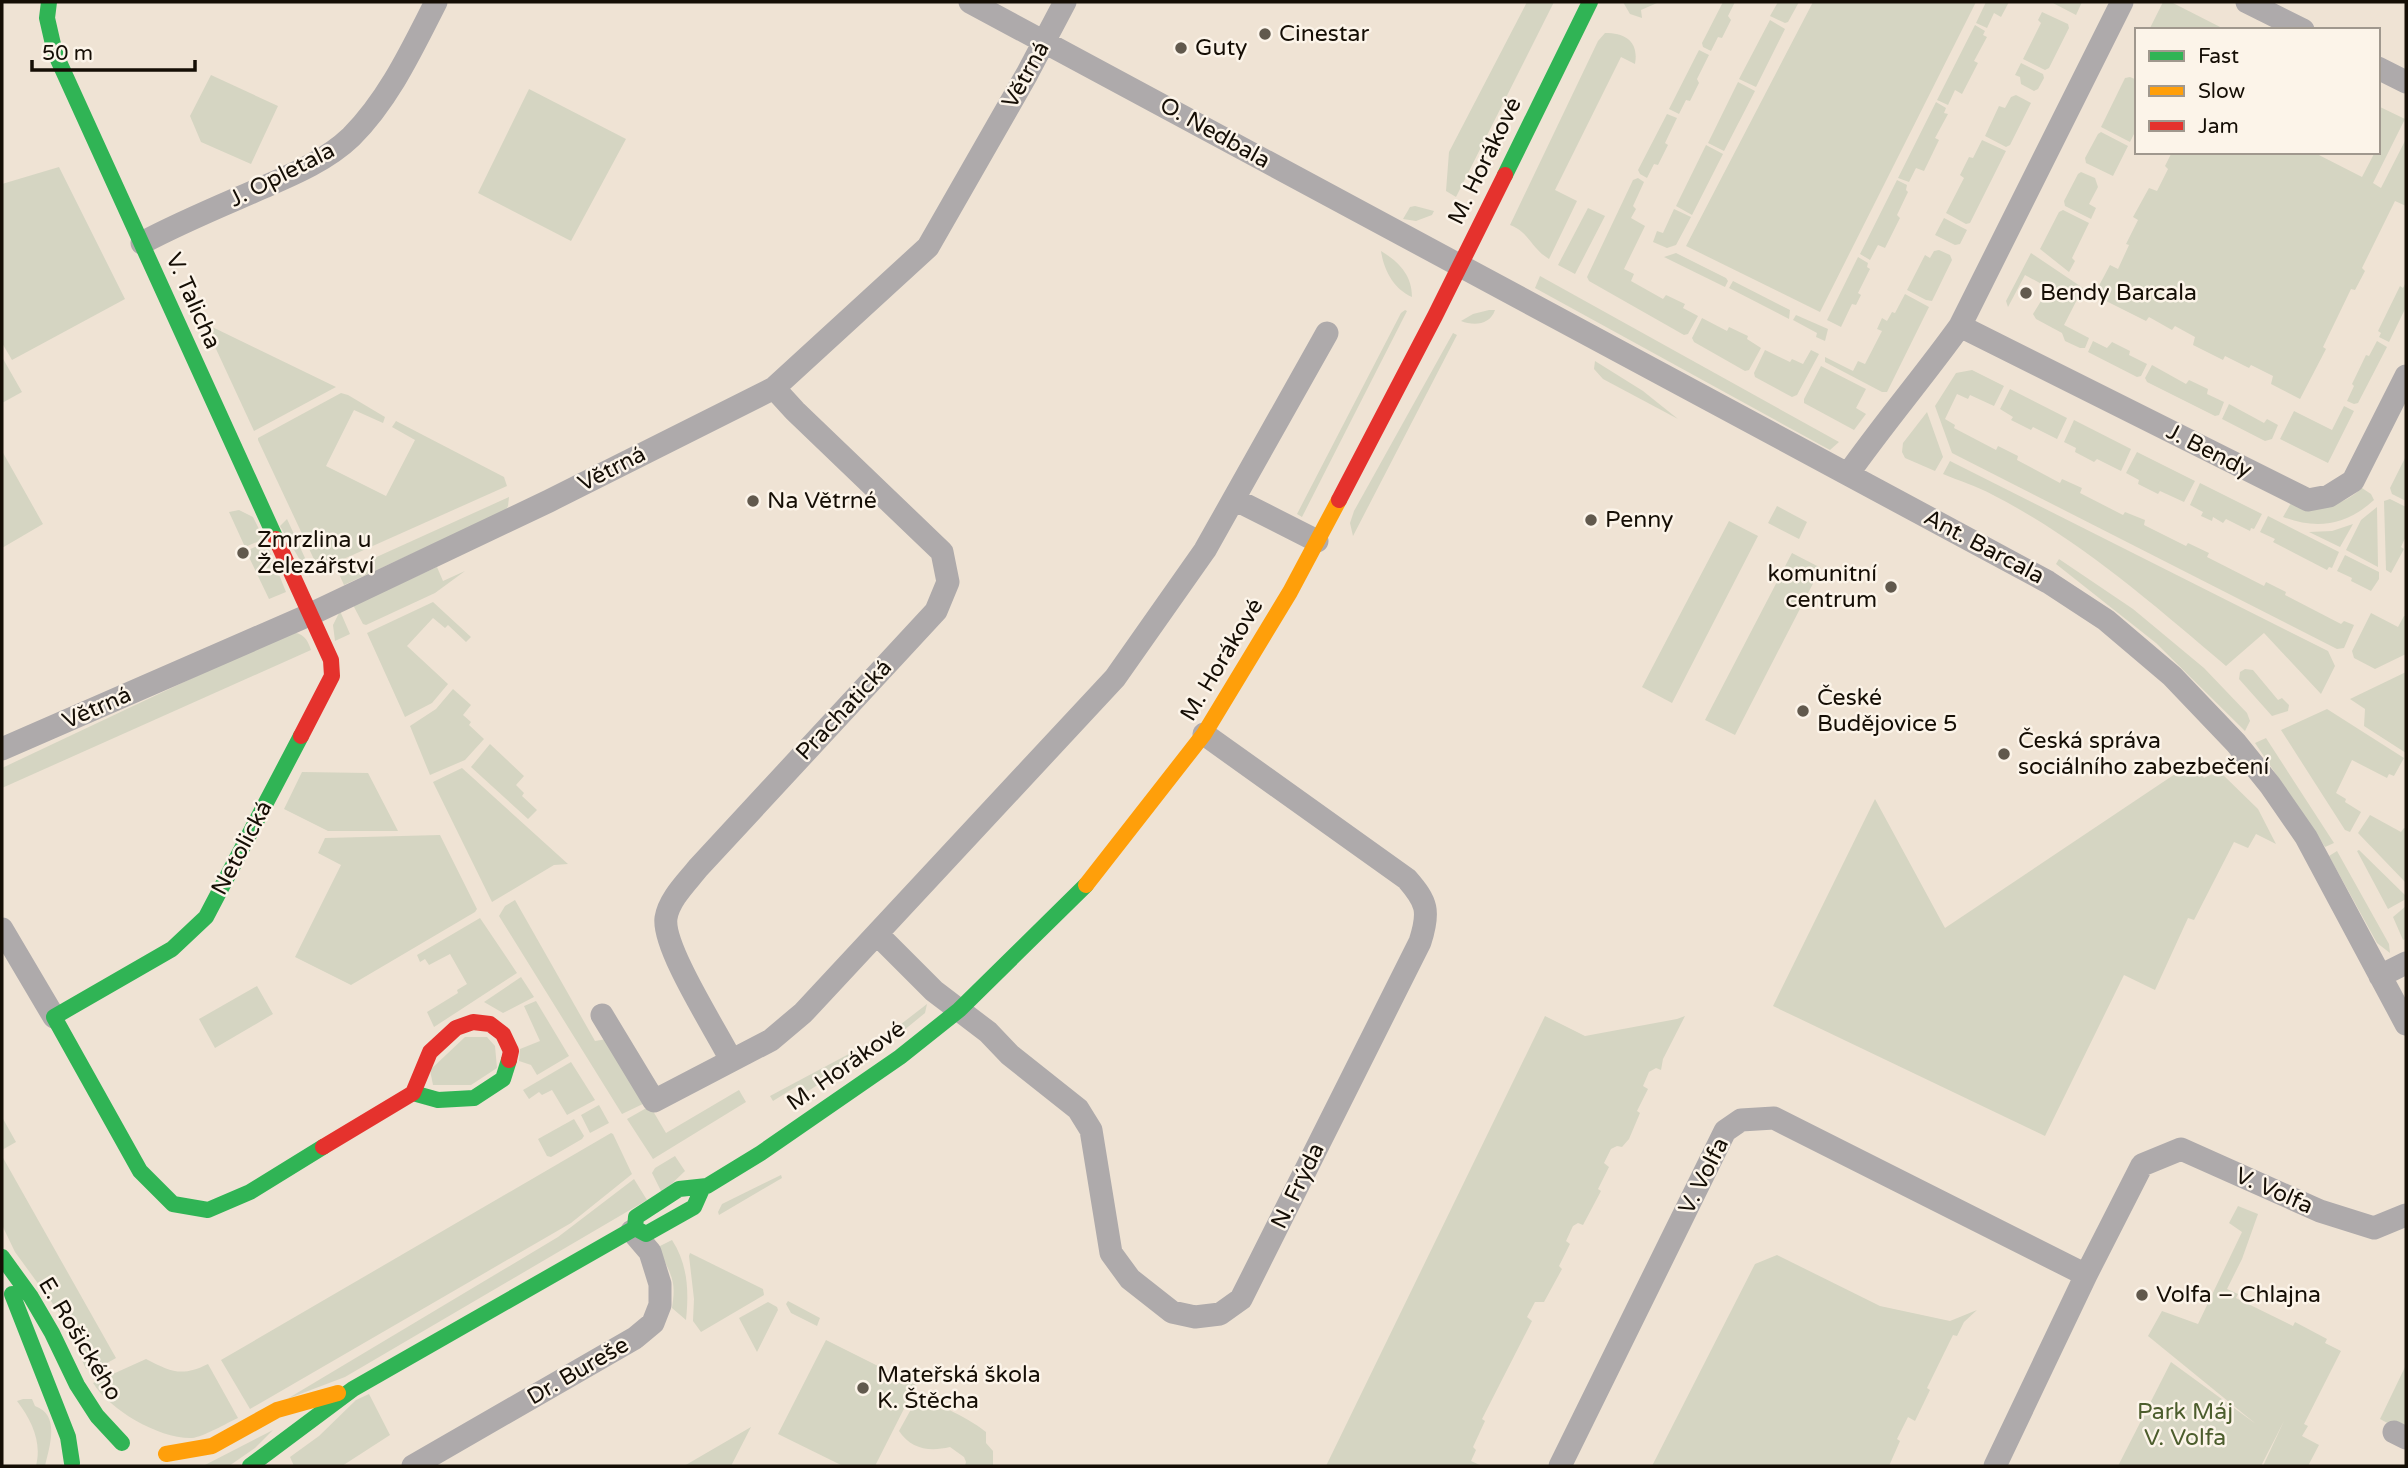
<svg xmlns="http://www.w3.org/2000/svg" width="2408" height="1468" font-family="'Varela Round',sans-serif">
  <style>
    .green { fill: #d5d5c2 }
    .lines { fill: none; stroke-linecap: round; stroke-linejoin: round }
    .street { stroke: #aeaaab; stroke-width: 23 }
    .fast { stroke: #30b455; stroke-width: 16 }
    .slow { stroke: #ff9f0a; stroke-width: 16 }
    .jam { stroke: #e5322d; stroke-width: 16 }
    .poi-dot { fill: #61594d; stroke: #fcf4e9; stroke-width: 2.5 }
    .labels { text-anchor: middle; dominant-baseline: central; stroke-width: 5; stroke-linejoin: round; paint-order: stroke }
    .poi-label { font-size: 23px; fill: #150e05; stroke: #fcf4e9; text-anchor: start }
    .street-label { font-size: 23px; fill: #150e05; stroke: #fcf4e9 }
    .park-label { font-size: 23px; fill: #4c5d2d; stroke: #fcf4e9 }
  </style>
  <rect width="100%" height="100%" fill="#efe3d4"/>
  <path class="green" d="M1527,2H1554L1456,197L1446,191L1449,152Z
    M1623,2H1655L1657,3L1641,10L1642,18L1630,14Z
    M1723,2H1735L1728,16L1731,20L1722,38L1718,37L1711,51L1703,47L1702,43Z
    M1778,2H1799L1788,22L1785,23L1770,16Z
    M1813,2H1976L1820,312L1686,246Z
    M1986,2H2009L2001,17L1994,13L1987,28L1976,23Z
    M2051,2H2082L2076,15Z
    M2163,2H2171L2226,30H2149Z
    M2042,12L2068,24L2069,28L2049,68L2045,70L2023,59L2041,23L2038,20Z
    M1770,20L1785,29L1756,87L1739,79Z
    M1975,25L1985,31L1983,35L1987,37L1974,61L1978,63L1962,94L1955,90L1948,105L1937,100Z
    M1605,33C1626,33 1639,42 1635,64L1621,57L1555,190L1577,201L1549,259C1531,248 1529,232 1510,225L1598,41Z
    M1699,50L1709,55L1697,79L1699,83L1690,101L1686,100L1679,114L1669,109Z
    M2021,63L2043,74L2044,78L2038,89L2034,91L2021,84L2020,77L2015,75Z
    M211,75L278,106L251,164L201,142L190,116Z
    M2130,77L2137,80V128L2130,142L2101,127L2125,78Z
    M1738,82L1755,91L1724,151L1708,143Z
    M529,89L626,139L571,241L478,193Z
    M2016,95L2031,103L2010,145L2006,147L1985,136L1999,106L2005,108L2011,97Z
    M1936,102L1946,108L1944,113L1948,114L1935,138L1939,140L1924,171L1916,168L1909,182L1898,178Z
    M2378,106L2405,119L2373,183L2381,188L2406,139V206L2395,201L2362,268L2365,271L2355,290L2351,289L2323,347L2326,349L2300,399L2271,384L2273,376L2251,365L2249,368L2225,356L2223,360L2193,345L2195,337L2175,326L2172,330L2149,317L2146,321L2094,295L2110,265L2118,269L2129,245L2126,244L2138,220L2133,217L2149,188L2157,191L2168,169L2165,166L2172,152H2313L2362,177L2375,152H2378Z
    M1667,114L1677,118L1665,143L1668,145L1658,165L1654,164L1647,178L1640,174L1638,170Z
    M2101,132L2128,146L2113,176L2086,163L2085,158L2098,134Z
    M1982,140L2006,151L1970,223L1966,224L1946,213L1964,178L1960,175L1969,157L1973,158Z
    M1706,145L1723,154L1692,215L1676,206Z
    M59,167L125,299L12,360L2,343V184Z
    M2081,172L2095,178L2098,187L2089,204L2096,208L2091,219L2065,206L2064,201L2078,174Z
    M1638,178L1644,182L1633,206L1636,209L1631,218L1645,226L1624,269L1634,274L1631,281L1663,299L1666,295L1685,304L1683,308L1698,316L1688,334L1684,335L1589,281L1587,277L1633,180Z
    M1897,180L1907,185L1906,190L1908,192L1897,215L1900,218L1885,248L1878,245L1870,260L1860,254Z
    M1415,206L1434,211L1432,215L1416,221L1403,219L1410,207Z
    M1588,208L1605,216L1575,274L1558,265Z
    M1674,209L1691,217L1676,245L1667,248L1653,242L1657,231L1663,233Z
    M2063,210L2089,223L2072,258L2075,261L2069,272L2040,249L2059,212Z
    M1944,218L1967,230L1960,244L1955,245L1935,235Z
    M1939,250L1950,255L1952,260L1932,301L1926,300L1907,290L1925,255L1930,258L1934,251Z
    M1381,251C1399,262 1412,275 1412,297C1394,289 1384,271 1381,251Z
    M1676,253L1726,278L1728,281L1725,287L1664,257Z
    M2031,253L2083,288L2064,325L2089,338L2085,348H2080L2065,341L2062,333L2036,319L2033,314L2049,288L2025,275L2008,307L2006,301Z
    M1858,257L1868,263L1867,267L1870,269L1858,293L1861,295L1856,305L1852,304L1841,327L1827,320Z
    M1540,276L1839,442L1830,450L1535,288Z
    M1733,281L1790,310L1789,319L1729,288Z
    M2406,282V307L2389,342L2379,337L2381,333L2378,331L2400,286L2403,288Z
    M1905,294L1929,307L1887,392H1882L1825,362V357L1853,371L1858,361L1865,364L1882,331L1877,329L1882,318L1887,321L1892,312L1895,313Z
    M1405,310L1407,311L1302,517L1297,514L1401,313Z
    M1489,310H1495C1490,325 1474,326 1461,321L1473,314Z
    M1796,315L1828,329L1825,341L1816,337L1817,333L1793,320Z
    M1702,318L1727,331L1729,327L1748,336L1747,339L1761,348L1749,370L1745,371L1694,342L1692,338Z
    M204,323L336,387L254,431Z
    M1453,333L1457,335L1353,536L1350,523L1354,511Z
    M2093,341L2107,348L2112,342L2130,351L2129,355L2147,364L2141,376L2137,377L2088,352Z
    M2377,341L2387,347L2358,403L2354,404L2347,401L2354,386L2352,384L2366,355L2369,356Z
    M1765,350L1790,362L1792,359L1803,364L1811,350L1819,354L1797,395L1792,397L1755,377L1754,373Z
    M2,357L22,392L2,403Z
    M1595,361L1643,391L1678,419L1603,379L1594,369Z
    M2152,365L2186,384L2189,380L2208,389L2207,394L2224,402L2219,415L2215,416L2147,382L2145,378Z
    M1821,366L1866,389L1856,408L1866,414L1854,430L1804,403V399Z
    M1972,370L2004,386L1994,406L1970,395L1968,399L1957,394L1945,419L1955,425L1954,428L1996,450L1998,446L2018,456L2017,460L2060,483L2062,479L2082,488L2080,493L2123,515L2125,512L2145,520L2144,525L2186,546L2188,543L2209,553L2207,557L2264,586L2266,582L2286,592L2285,595L2341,624L2344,621L2354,625L2344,648L2337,649L1952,453L1935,406L1956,373Z
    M2010,389L2067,418L2057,439L2033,427L2031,430L2011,420L2013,417L2000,409Z
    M341,393L348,395L385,417L383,423L354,410L326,466L386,496L415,440L392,427L396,421L504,477L507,486L319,570L258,440V438Z
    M2229,404L2264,423L2267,419L2278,425L2272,439L2265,441L2222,419Z
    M2344,406L2354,411L2328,463L2280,439L2294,411L2332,430Z
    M1927,412L1943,457L1935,471L1905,458L1902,452L1903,443Z
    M2074,420L2131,449L2121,471L2097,459L2094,462L2075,452L2076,448L2064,442Z
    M2,451L43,524L2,548Z
    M2137,452L2195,481L2184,502L2160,491L2158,494L2138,484L2139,480L2126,473Z
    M2406,456V501L2392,494L2390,488Z
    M1950,461L2328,651L2335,666L2321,694L2264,633L2226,666C2153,604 2079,539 1993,495C1977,486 1959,481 1943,474Z
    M2200,483L2262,514L2254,529L2251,528L2250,531L2226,519L2223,523L2213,517L2212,521L2201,516L2203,512L2190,505Z
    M2362,488L2371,494L2374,500C2347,525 2317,530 2283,517L2291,503C2323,505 2336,511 2362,488Z
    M509,497L508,506L505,511L344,585L339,574Z
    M2390,499L2406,507V536L2401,547L2404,549L2391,573L2386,570L2384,501Z
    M1777,506L1807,522L1799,539L1768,523Z
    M2377,507L2378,567L2346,550L2361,520Z
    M239,510L253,517L264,539L245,547L229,512Z
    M2268,516L2339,552L2332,568L2329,567L2327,570L2273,542L2275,539L2260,532Z
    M287,519L311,571L310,577L280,526Z
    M1729,521L1758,536L1672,703L1642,687Z
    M2353,524L2340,547L2309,532L2332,531Z
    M266,542L286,592L269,599L246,551Z
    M1792,553L1821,568L1735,735L1705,720Z
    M2345,555L2379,572V579L2371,591L2351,581L2352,578L2337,571Z
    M2059,559L2133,609L2204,668L2247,713L2250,721L2245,731L2156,643L2056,564Z
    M437,567L443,581L465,571L435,593L366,625L363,624L353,605Z
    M433,602L471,637L466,642L448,625L445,628L433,618L407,646L448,684L432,703L405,717L367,633Z
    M340,611L350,634L335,641L333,625Z
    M2371,613L2398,627L2404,616H2406V654L2375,669L2354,658L2352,651Z
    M290,632C303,633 307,638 311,650L2,788V768Z
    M2245,669L2253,670L2278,700L2282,698L2289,705L2288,711L2272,716L2239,679L2240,672Z
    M2406,672V753L2364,726L2365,709L2350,699Z
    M453,689L471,705L463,715L471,722L469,725L484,739L465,760L430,775L410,726L436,709Z
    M2327,709L2404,758L2394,776L2389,774L2387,778L2352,760L2336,793L2346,799L2345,802L2361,812L2350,832L2345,830L2281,730Z
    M2266,738L2334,843L2325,847L2255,743Z
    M490,744L524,776L516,785L524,793L522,796L537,810L528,819L471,767Z
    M2193,762L2204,778L2219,771L2258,809L2276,844L2256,834L2248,848L2234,842L2194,920L2188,918L2155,990L2124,975L2045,1136L1773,1006L1875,799L1945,928Z
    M462,768L568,864L554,865L492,902L433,782Z
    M302,772L368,773L398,831H328L284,809Z
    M2370,815L2401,832L2404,828L2406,829V883L2358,833Z
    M440,835L477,909L475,912L351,985L295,957L341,865L318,853L325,838Z
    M2359,850L2406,896V899L2388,909L2357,851Z
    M2337,851L2389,944L2390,953L2377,943L2329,856Z
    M515,900L595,1041L607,1039L647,1102L622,1114L499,916L505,906Z
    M2406,906V939L2403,940L2393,917Z
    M480,918L517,973L434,1027L427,1012L458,993L457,990L467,984L450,954L429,965L425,959L420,962L417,955Z
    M521,977L534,997L503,1013L484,1002Z
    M257,986L273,1014L215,1048L199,1019Z
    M536,1001L569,1056L537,1075L531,1065L519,1061L520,1049L540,1041L524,1006Z
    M927,1004L925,1013L903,1031L805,1093L801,1094L797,1086L773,1101L770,1096L892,1031Z
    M1545,1016L1585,1036L1677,1019L1685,1016L1663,1059L1661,1070L1656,1068L1649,1072L1643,1086L1648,1089L1637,1111L1640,1113L1629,1139L1622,1147L1617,1146L1611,1149L1604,1163L1609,1167L1598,1189L1601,1191L1583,1225L1578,1223L1573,1226L1566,1241L1570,1244L1559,1266L1562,1269L1544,1302H1535L1527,1317L1532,1321L1482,1419L1485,1421L1473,1447L1476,1450L1471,1461L1482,1466H1326Z
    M465,1037H487L495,1046L497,1068L471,1085H433L430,1070Z
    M571,1062L595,1100L567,1115L552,1090L542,1095L539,1092L529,1099L523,1090Z
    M739,1090L746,1102L653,1159L627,1119L650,1106L666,1133Z
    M599,1105L609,1123L590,1133L581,1115Z
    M2,1117L16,1142L2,1150Z
    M574,1119L584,1136L582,1139L551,1157L547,1156L538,1139Z
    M611,1133L613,1134L632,1174L571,1223L250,1409L221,1360Z
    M2,1156L116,1358L100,1367L96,1365L86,1369L61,1315L15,1252L2,1225Z
    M675,1156L685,1171L662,1193L652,1173L655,1168Z
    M781,1175L782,1178L719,1215L718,1212L722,1204Z
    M634,1179L647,1200L345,1377L287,1399L558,1237Z
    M2238,1206L2258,1214L2242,1259L2227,1289L2238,1294L2236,1298L2293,1326L2295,1322L2327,1339L2325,1343L2341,1351L2304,1424L2308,1426L2302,1436L2319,1445L2308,1466H2263L2284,1421L2261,1466H2118L2171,1362L2256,1424L2148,1336L2162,1311L2198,1324L2242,1232L2229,1223Z
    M672,1240C688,1265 689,1291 686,1320L672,1308C674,1295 675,1285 670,1273C667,1264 660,1256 660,1246Z
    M690,1253L763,1289L764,1295L701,1332L693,1321L694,1299L689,1256Z
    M1777,1255L1880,1306L1950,1321L1977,1310L1964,1322L1957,1336L1953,1335L1927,1388L1930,1390L1915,1421L1908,1417L1897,1439L1900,1441L1889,1466H1652L1755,1264Z
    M788,1301L820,1318L817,1326L791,1313L786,1304Z
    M768,1302L777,1307L778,1310L757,1352L739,1318Z
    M826,1340L916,1385L875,1466H843L778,1434Z
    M146,1359C171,1372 182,1377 208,1364L238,1418C227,1423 203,1437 192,1438C159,1439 110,1410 93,1383Z
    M2406,1365V1433L2380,1419Z
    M369,1394L390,1435L342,1466H294L290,1457L319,1436L356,1400Z
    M23,1399H32L35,1406C61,1415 49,1447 45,1466H36C42,1442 32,1421 17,1401Z
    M920,1399C932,1399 976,1423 986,1432V1443L993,1451V1466H965L966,1462L964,1457L950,1447C929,1452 911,1449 899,1431L915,1402Z
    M751,1427L731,1466H684Z
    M273,1430L255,1448L229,1466H203Z"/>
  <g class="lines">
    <path class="street" d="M970,2L2048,582L2106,620L2172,676L2236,743L2270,785L2306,837L2406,1024
      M2122,2L1960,326L2308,500L2329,496L2353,481L2406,376
      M2247,2L2303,30
      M2378,68L2406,82
      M142,243C181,222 223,205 264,187C294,174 327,160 351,137C389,99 412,49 436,2
      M1848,474C1884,423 1924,376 1960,326
      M1234,499L1317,541
      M2,749L309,615L549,501L774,388L928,247L1027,74L1065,2
      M2,929L54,1017
      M878,935L934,991L988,1032L1010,1055L1078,1109L1091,1130L1111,1253L1130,1279L1172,1312L1195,1317L1220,1314L1241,1299L1420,942C1430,911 1427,902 1407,879L1204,734
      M2380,976L2406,963
      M602,1015L654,1101L771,1040L803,1013L1115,678L1205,550L1327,333
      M731,1060C716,1030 662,947 666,918C669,899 687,882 698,868L936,611L948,582L942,552L795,411L774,388
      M2394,1432L2406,1438
      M413,1466L635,1338L653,1323L660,1305V1284L650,1252L632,1231
      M1560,1466L1725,1131L1741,1120L1774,1118L2086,1275
      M1995,1466L2086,1275L2142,1165L2181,1149L2320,1211L2374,1228L2406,1215"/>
    <path class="fast" d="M49,2L47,18L55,53L276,539
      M1505,175L1590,2
      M301,736L206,917L172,949L54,1017L140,1171L173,1204L208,1210L250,1192L323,1147
      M413,1093L438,1100L474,1098L503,1079L509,1060
      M635,1228L636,1217L679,1189L707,1186L761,1153L900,1057L959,1010L1086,885
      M635,1228L646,1234L694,1207L702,1189
      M2,1257L31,1297L52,1333L77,1385L97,1416L122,1443
      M12,1294L68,1437L72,1463
      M250,1466L353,1389L635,1228"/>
    <path class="slow" d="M1086,885L1204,734L1290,592L1339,500
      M166,1454L212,1446L277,1410L338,1393"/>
    <path class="jam" d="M1339,500L1435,316L1505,175
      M276,539L331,660L332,676L301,736
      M323,1147L413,1093L430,1052L456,1028L473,1022L490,1024L503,1034L511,1051L509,1060"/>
  </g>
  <g class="poi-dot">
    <circle cx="1265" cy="34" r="7"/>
    <circle cx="1181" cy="48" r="7"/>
    <circle cx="2026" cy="293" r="7"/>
    <circle cx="753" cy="501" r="7"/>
    <circle cx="1591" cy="520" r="7"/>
    <circle cx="243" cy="553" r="7"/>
    <circle cx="1891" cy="587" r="7"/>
    <circle cx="1803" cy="711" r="7"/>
    <circle cx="2004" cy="754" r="7"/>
    <circle cx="2142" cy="1295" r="7"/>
    <circle cx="863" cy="1388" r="7"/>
  </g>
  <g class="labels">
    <g class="poi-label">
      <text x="1279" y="34">Cinestar</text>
      <text x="1195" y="48">Guty</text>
      <text x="2040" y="293">Bendy Barcala</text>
      <text x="767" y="501">Na Větrné</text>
      <text x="1605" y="520">Penny</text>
      <text x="257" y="540">Zmrzlina u<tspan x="257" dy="26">Železářství</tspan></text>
      <text x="1877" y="574" text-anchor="end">komunitní<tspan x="1877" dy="26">centrum</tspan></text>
      <text x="1817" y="698">České<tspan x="1817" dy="26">Budějovice 5</tspan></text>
      <text x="2018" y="741">Česká správa<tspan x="2018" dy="26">sociálního zabezbečení</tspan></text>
      <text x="2156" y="1295">Volfa – Chlajna</text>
      <text x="877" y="1375">Mateřská škola<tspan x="877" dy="26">K. Štěcha</tspan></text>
    </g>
    <g class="street-label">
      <text transform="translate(1026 75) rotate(-61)">Větrná</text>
      <text transform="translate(1215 133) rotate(29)">O. Nedbala</text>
      <text transform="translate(1485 161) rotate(-64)">M. Horákové</text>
      <text transform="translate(282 175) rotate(-27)">J. Opletala</text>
      <text transform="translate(193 301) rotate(66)">V. Talicha</text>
      <text transform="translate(2209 451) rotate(27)">J. Bendy</text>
      <text transform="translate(612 469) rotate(-27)">Větrná</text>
      <text transform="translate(1984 547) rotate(28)">Ant. Barcala</text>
      <text transform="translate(1222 660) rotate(-59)">M. Horákové</text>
      <text transform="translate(97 708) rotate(-24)">Větrná</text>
      <text transform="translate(844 710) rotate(-47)">Prachatická</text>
      <text transform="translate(242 848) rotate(-62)">Netolická</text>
      <text transform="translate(846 1066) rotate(-35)">M. Horákové</text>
      <text transform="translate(1704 1176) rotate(-63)">V. Volfa</text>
      <text transform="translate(1298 1186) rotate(-64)">N. Frýda</text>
      <text transform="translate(2274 1191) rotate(24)">V. Volfa</text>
      <text transform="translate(80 1339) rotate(59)">E. Rošického</text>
      <text transform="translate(578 1371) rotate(-30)">Dr. Bureše</text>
    </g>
    <g class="park-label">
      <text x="2185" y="1412">Park Máj<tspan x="2185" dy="26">V. Volfa</tspan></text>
    </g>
  </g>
  <rect width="2408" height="1468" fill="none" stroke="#150e05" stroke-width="7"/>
  <rect x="2135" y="28" width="245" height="126" fill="#fcf4e9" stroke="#a0988e" stroke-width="2"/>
  <rect x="2149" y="51" width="35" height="10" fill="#30b455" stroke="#a0988e" stroke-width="2"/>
  <text x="2198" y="63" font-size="21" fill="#150e05">Fast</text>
  <rect x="2149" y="86" width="35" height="10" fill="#ff9f0a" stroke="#a0988e" stroke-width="2"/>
  <text x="2198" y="98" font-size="21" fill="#150e05">Slow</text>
  <rect x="2149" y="121" width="35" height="10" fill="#e5322d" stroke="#a0988e" stroke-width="2"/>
  <text x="2198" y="133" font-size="21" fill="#150e05">Jam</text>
  <path d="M32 60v10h163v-10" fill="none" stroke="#150e05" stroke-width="3.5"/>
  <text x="42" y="60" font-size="21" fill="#150e05" stroke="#fcf4e9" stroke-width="5" paint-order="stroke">50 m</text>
</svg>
